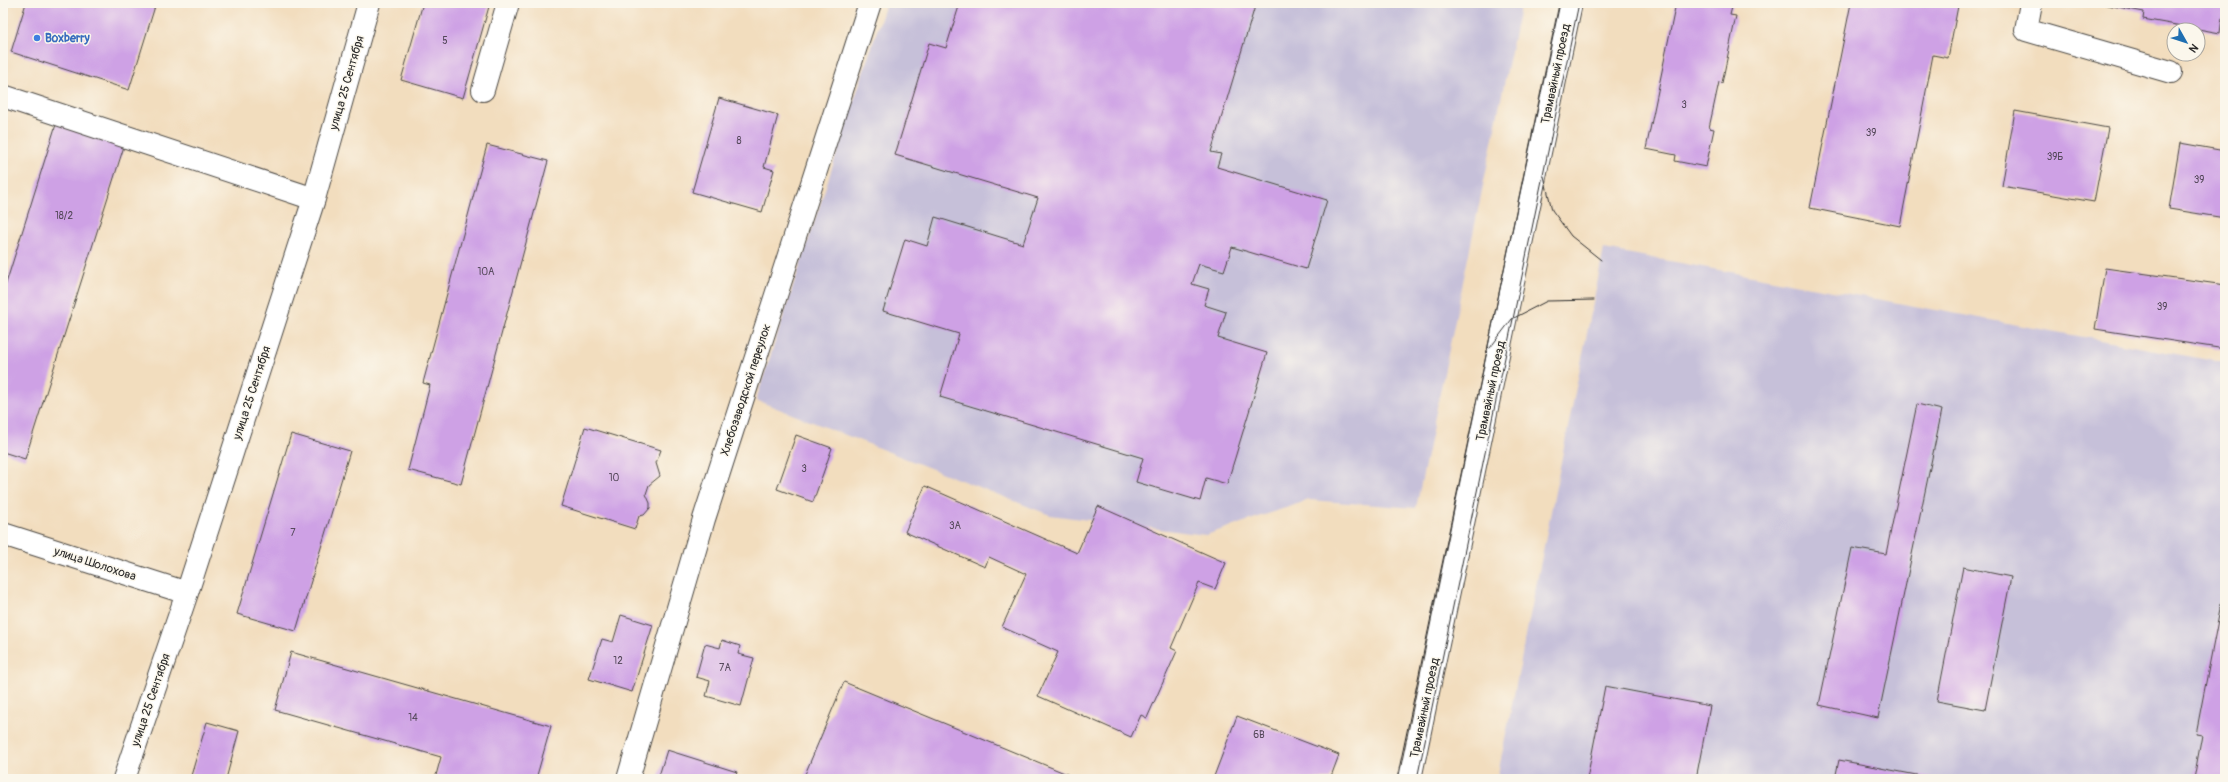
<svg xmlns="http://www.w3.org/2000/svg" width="2228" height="782" font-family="Pangolin,sans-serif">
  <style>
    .industrial { fill: #c6c0d9 }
    .building { fill: #cea1e5 }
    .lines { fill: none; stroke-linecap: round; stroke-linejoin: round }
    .minor-casing { stroke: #494641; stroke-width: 24 }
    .minor { stroke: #fff; stroke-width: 22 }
    .tram { stroke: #2b2b2b; stroke-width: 1 }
    .shop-dot { fill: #3f7fe0; stroke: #fbf7ec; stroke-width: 1.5 }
    .labels { text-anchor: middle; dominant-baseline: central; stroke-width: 3; stroke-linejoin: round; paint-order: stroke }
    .number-label { font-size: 10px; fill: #54485a }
    .shop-label { font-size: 12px; font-weight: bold; fill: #366cbe; stroke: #fbf7ec; text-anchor: start }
    .street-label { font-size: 12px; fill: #2b2b2b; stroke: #fbf7ec }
  </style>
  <rect width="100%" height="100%" fill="#fbf7ec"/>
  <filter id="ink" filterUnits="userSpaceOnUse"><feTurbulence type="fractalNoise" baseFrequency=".025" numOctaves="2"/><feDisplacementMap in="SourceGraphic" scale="8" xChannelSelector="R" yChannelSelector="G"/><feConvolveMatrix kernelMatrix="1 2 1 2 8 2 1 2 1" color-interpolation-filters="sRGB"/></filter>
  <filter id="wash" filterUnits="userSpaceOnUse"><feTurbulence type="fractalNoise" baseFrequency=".012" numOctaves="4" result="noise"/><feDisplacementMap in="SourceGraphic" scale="16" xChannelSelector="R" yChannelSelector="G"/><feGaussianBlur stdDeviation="0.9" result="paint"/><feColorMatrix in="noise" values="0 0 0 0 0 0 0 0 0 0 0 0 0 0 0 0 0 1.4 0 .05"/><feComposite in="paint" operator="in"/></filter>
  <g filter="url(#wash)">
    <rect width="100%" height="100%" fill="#f2ddbe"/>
    <path class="industrial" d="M886,3H1521L1416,508L1309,500L1206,535L1050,515L756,400Z
      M1604,249L2225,363V779H1497Z"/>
    <g id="blocks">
      <path class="building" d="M26,3H156L129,90L11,52Z
        M423,3H490L463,98L401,80Z
        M960,3H1256L1211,152L1221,154L1217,167L1327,200L1306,269L1232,247L1224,271L1199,264L1192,284L1209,289L1204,305L1226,312L1218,338L1267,353L1227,484L1206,478L1200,501L1136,482L1143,458L940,397L959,334L883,311L905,239L927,246L935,217L1023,244L1038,198L895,155L929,43L946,48Z
        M1676,3H1733L1730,15L1736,16L1722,83L1719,82L1709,128L1714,129L1706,167L1675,161L1676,155L1646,149Z
        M1851,3H1944L1958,6L1948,58L1933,55L1900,226L1810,208Z
        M2097,3H2225V18H2222L2220,33L2143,19L2144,12Z
        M719,98L778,115L764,167L774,170L762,212L692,192Z
        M2015,111L2108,128L2094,202L2002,186Z
        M58,118L126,140L25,459L3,452V293Z
        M2180,143L2225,151V218L2169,209Z
        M487,145L548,161L461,484L408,470L430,385L423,383Z
        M2105,268L2225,285V349L2095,329Z
        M1917,404L1942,410L1878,718L1819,705L1852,548L1886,554Z
        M585,427L661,450L656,463L660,476L649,485L646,494L650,503V508L644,515L639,516L635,529L561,506Z
        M291,434L350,451L296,631L237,614Z
        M796,435L832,448L813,502L777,489Z
        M925,486L1077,553L1098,506L1226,563L1215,589L1199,583L1171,648L1177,651L1147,718L1141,715L1131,737L1038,696L1058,652L1002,627L1026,574L989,557L985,567L905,532Z
        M1963,567L2011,577L1985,710L1937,701Z
        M2224,589L2225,779H2194L2202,735L2196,734Z
        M621,615L653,625L632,692L589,679L602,639L613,642Z
        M722,640L740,646L738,654L754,658L741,706L706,696L710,681L696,677L705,644L720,648Z
        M291,652L551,726L536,779H435L441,757L275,710Z
        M844,682L1079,779H803Z
        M1605,686L1710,706L1696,779H1587Z
        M1237,716L1339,755L1330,779H1213Z
        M207,722L239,731L226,779H190Z
        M667,750L737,772L735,779H658Z
        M1839,760L1932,778V779H1835Z"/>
    </g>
  </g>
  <g filter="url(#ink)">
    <use href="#blocks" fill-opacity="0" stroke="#494641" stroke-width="1"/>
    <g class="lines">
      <g class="minor-casing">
        <path id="minor" d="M2031,3L2026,30L2171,72
          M483,90L508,3
          M3,96L314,199
          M3,534L187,593
          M124,779L187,593L314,199L369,3
          M628,779L704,519L870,3
          M1410,779L1571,3"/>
      </g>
      <use href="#minor" class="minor"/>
      <path class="tram" d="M1544,176L1552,210L1571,236L1601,260
        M1490,348L1512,319L1547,301L1594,300
        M1397,779L1560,3
        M1417,779L1579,3"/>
    </g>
  </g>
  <circle class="shop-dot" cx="37" cy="38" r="4"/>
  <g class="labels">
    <g class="number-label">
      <text x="445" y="41">5</text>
      <text x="1684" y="105">3</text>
      <text x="1871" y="133">39</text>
      <text x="739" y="141">8</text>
      <text x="2055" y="157">39Б</text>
      <text x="2199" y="180">39</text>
      <text x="64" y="216">18/2</text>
      <text x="486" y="272">10А</text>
      <text x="2162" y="307">39</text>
      <text x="804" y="469">3</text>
      <text x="614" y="478">10</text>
      <text x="955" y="526">3А</text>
      <text x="293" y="533">7</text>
      <text x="618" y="661">12</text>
      <text x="725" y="668">7А</text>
      <text x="413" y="718">14</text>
      <text x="1259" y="735">6В</text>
    </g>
    <g class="shop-label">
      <text x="45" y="38">Boxberry</text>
    </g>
    <g class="street-label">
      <text transform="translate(1556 74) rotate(-78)">Трамвайный проезд</text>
      <text transform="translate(347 83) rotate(-74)">улица 25 Сентября</text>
      <text transform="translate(746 390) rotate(-72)">Хлебозаводской переулок</text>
      <text transform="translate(1491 391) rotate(-78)">Трамвайный проезд</text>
      <text transform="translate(252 393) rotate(-72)">улица 25 Сентября</text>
      <text transform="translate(95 564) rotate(18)">улица Шолохова</text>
      <text transform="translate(151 700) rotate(-71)">улица 25 Сентября</text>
      <text transform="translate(1425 708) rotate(-78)">Трамвайный проезд</text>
    </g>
  </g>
  <rect width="2228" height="782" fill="none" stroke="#fbf7ec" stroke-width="16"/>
  <g transform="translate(2186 42) rotate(129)"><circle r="19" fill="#fbf7ec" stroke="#a8a59f"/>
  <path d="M0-3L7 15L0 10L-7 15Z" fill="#1f6fb2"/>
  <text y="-6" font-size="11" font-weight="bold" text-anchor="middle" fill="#2b2b2b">N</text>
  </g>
</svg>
